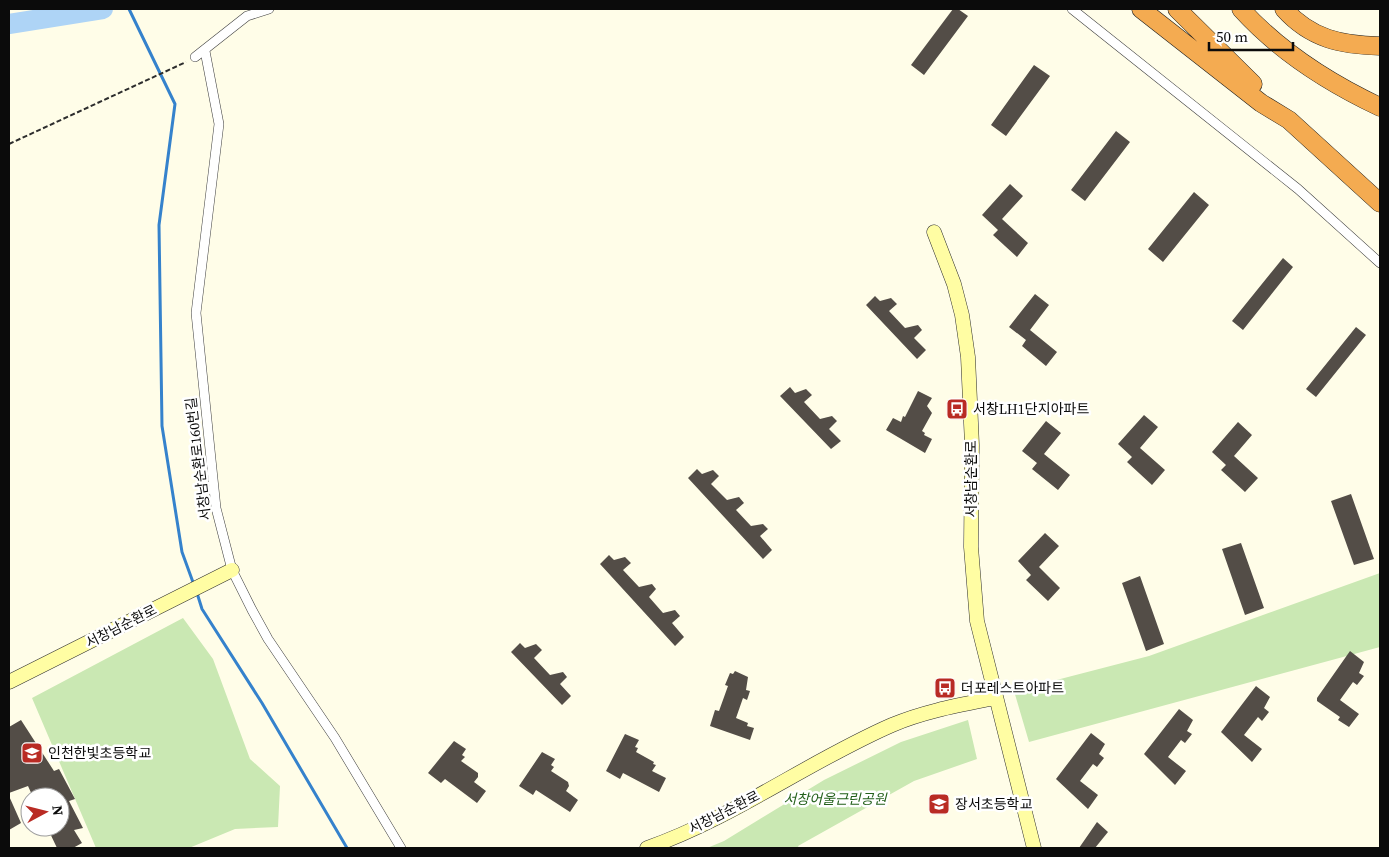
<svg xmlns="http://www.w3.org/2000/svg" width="1389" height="857" font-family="'Source Serif 4','Noto Sans KR',serif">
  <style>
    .green { fill: #cae8b3 }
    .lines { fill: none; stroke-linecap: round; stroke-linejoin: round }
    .stream { stroke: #3582cc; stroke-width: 3 }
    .river { stroke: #aed4f6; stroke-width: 20 }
    .building { fill: #534d47 }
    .street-casing { stroke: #3e3e3e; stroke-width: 10 }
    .secondary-casing { stroke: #2d2d2d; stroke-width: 15 }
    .highway-casing { stroke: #1c1c1c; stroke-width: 19 }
    .path { stroke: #2d2d2d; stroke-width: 2; stroke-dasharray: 5 2.5; stroke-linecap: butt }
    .street { stroke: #fff; stroke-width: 9 }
    .secondary { stroke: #fffda3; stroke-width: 14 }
    .highway { stroke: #f4ab51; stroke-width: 18 }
    .labels { text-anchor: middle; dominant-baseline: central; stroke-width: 5; stroke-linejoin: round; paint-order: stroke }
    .poi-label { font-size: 14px; fill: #0b0b0b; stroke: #fff; text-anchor: start }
    .street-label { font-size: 14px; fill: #0b0b0b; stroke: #fff }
    .park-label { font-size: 14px; font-style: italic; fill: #24611c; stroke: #fff }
  </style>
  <rect width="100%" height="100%" fill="#fffde8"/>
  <path class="green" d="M1380,573V647L1029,742L1014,691L1149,656Z
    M183,618L213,659L250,759L280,786L278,827L235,829L189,848H96L32,698Z
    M968,720L977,759L914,781L798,846L799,848H707L724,841L824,780L901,742Z"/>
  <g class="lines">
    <path class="stream" d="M129,9L175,104L159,225L162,426L182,552L194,585
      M197,593L202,609L262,703L347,848"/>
    <path class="river" d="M9,24L103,9"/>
  </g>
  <path class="building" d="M953,9H958L968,16L924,75L911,65Z
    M1034,65L1050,76L1006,136L991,125Z
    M1116,131L1130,142L1085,201L1071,190Z
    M1010,184L1023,196L1002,219L1028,243L1017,257L993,235L998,230L982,215Z
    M1194,192L1209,205L1163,262L1148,249Z
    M1283,258L1293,267L1243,330L1232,321Z
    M1035,294L1049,305L1030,330L1057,352L1046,366L1022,346L1026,340L1009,327Z
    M875,296L880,301L891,298L897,304L889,311L905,328L918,325L922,330L914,338L926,350L917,359L866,305Z
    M1356,327L1366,335L1316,397L1306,389Z
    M790,387L795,393L806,389L812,395L804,402L820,419L832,416L837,421L829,429L841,441L831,449L780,396Z
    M918,391L932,398L927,406L932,413L922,431L925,433L924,435L932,439L925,453L886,430L893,418L901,422L903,416L905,417Z
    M1144,415L1158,427L1140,448L1165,470L1152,485L1127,462L1132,457L1118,444Z
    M1046,421L1061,433L1044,454L1070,475L1058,490L1032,469L1037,463L1022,451Z
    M1238,422L1252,435L1234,456L1258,478L1245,492L1221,470L1226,465L1212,452Z
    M697,469L702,474L713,470L719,476L711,484L727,500L739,497L744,503L736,510L751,526L763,524L768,529L760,536L772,550L763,559L688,478Z
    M1351,494L1374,559L1354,565L1331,501Z
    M1045,533L1059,546L1039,567L1060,588L1048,601L1026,580L1031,575L1018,561Z
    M1241,543L1264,608L1245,615L1222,549Z
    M609,555L614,560L625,557L631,563L623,570L639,587L652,584L656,589L649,597L663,613L675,610L680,616L672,623L684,637L675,646L600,564Z
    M1140,576L1164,644L1146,651L1122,583Z
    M520,643L525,648L536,644L542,650L534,658L550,675L563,672L567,677L560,684L571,696L562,705L511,652Z
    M1350,651L1364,662L1359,673L1364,676L1357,685L1353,682L1340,700L1359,714L1349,727L1338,720L1340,717L1317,701V698Z
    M735,671L748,677L746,690L750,691L747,700L743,698L736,718L748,723L747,726L754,728L750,740L710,726L715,710L719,711L728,686L725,685L730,673L733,674Z
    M1256,686L1270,697L1264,708L1269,712L1262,721L1258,717L1244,735L1262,749L1252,762L1221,732Z
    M1179,709L1193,720L1187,731L1192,734L1185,743L1181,740L1168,757L1186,771L1175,785L1144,754Z
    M21,720L54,771L59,769L75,799L69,801L83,828L74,830L82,843L73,848H57L47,827H60V797H33L28,786L9,793V727Z
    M1091,733L1105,744L1099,754L1104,758L1097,767L1093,764L1080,781L1098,795L1088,809L1056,779Z
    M625,734L639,740L635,747L638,748L636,752L654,762L653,764L656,765L652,771L666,778L659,792L623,773L620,779L606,771Z
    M454,741L466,749L462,755L465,757L461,761L478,773V777L474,782L486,791L477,803L445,779L441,783L428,773Z
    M542,752L555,759L551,765L554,767L551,771L568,782L569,786L566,791L578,800L570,812L536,790L533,795L519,786Z
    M9,796L21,823L9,830Z
    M1097,822L1108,832L1095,848H1079Z"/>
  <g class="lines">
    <g class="street-casing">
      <path id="street" d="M1072,9L1298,189L1380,263
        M205,51L219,124L196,313L216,508L232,570L252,610L268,639L335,738L401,848
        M195,57L247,16L269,9"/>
    </g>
    <g class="secondary-casing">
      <path id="secondary" d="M934,232L954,284L962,315L968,357L972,445L971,547L977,621L1034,848
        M9,682L232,570
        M647,848C733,818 809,761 892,725C925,711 960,705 995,698"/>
    </g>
    <g class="highway-casing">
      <path id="highway" d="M1141,9L1261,103L1289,120L1380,203
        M1177,9L1253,84
        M1241,9C1279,51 1329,83 1380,107
        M1284,9C1311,39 1341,45 1380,46"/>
    </g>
    <path class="path" d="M9,144L186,62"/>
    <use href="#street" class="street"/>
    <use href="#secondary" class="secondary"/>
    <use href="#highway" class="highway"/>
  </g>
  <defs>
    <g id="bus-square" transform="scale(1.125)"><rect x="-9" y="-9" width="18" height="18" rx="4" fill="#b92b24" stroke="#fff"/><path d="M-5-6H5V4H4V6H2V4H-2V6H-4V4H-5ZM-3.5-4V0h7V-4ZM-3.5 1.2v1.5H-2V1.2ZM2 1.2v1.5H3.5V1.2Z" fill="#fff"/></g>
    <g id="school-square" transform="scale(1.125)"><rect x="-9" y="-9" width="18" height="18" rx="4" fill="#b92b24" stroke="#fff"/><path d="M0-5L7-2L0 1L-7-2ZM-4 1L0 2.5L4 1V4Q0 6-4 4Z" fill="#fff"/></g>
  </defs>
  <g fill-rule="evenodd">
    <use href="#bus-square" x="957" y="409"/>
    <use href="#bus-square" x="945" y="688"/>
    <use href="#school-square" x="32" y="753"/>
    <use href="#school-square" x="939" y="804"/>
  </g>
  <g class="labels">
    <g class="poi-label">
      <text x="973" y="409">서창LH1단지아파트</text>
      <text x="961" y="688">더포레스트아파트</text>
      <text x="48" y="753">인천한빛초등학교</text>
      <text x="955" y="804">장서초등학교</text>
    </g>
    <g class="street-label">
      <text transform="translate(198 459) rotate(-97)">서창남순환로160번길</text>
      <text transform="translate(971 479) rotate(-90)">서창남순환로</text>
      <text transform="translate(121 626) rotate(-27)">서창남순환로</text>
      <text transform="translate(724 812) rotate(-27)">서창남순환로</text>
    </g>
    <g class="park-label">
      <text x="835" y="799">서창어울근린공원</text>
    </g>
  </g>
  <rect width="1389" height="857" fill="none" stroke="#0b0b0b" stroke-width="20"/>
  <g transform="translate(45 812) rotate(83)"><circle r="24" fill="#ffffff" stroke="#9d9d9d"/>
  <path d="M0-4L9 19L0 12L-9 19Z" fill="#b92b24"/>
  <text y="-8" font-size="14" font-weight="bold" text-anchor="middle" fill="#0b0b0b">N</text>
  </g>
  <path d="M1209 42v8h84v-8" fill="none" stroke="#0b0b0b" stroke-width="2.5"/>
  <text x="1216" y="42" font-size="15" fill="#0b0b0b" stroke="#ffffff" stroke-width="4" paint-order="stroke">50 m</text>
</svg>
